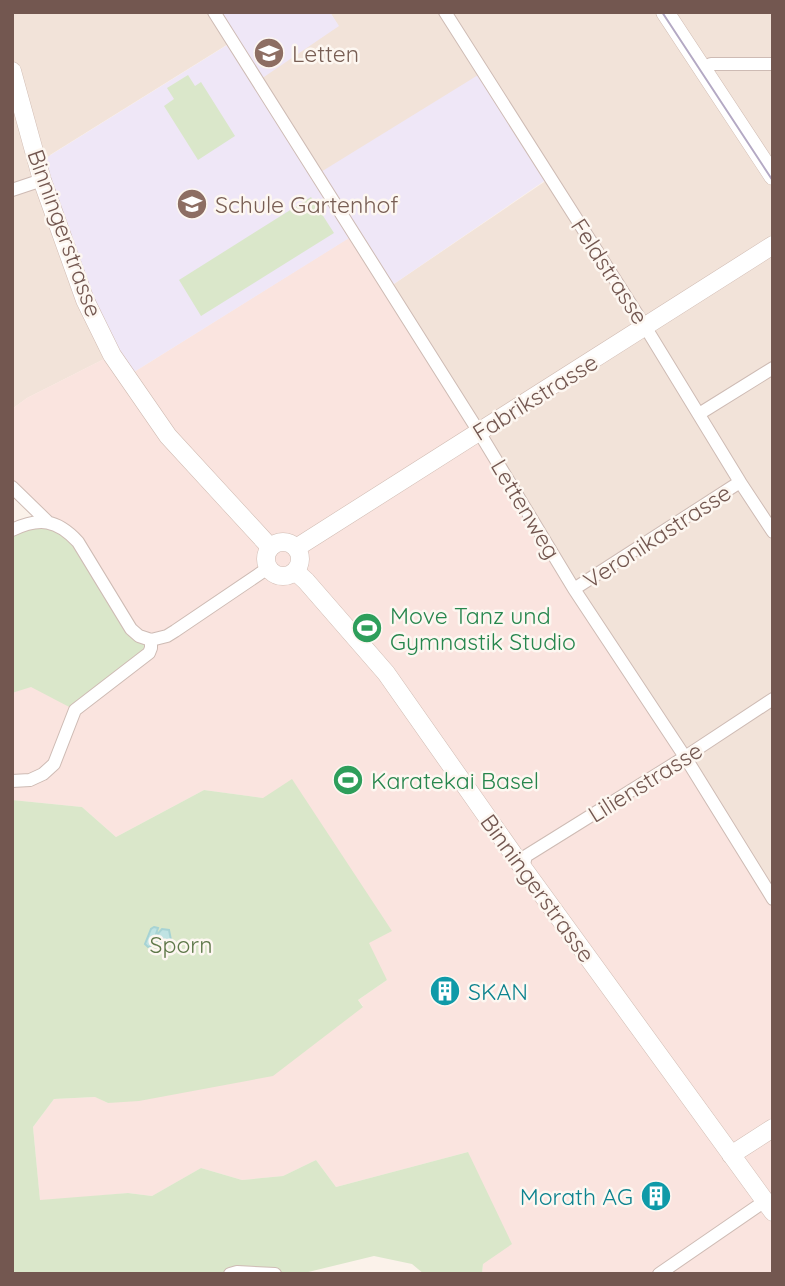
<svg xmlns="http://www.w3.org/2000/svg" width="785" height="1286" font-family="Quicksand,sans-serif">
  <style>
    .residential { fill: #f2e3d9 }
    .commercial { fill: #fae4df }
    .education { fill: #efe7f7 }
    .green { fill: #dae7ca }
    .water { fill: #c0e3e3; stroke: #a7d3d4; stroke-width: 2 }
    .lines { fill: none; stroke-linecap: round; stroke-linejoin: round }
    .street-casing { stroke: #cebbb4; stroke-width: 14 }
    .secondary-casing { stroke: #d0bbb2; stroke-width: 19 }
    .street { stroke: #fff; stroke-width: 12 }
    .secondary { stroke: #fff; stroke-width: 18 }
    .tram { stroke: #b4a9c4; stroke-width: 2 }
    .labels { text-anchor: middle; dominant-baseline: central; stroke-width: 5; stroke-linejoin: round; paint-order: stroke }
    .education-label { font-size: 23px; fill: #785e54; stroke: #fdf7f1; text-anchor: start }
    .street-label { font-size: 23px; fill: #735750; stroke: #fdf7f1 }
    .leisure-label { font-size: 23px; fill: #27864d; stroke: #fdf7f1; text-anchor: start }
    .park-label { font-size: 23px; fill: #5e7849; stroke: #fdf7f1 }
    .culture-label { font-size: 23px; fill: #0d838f; stroke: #fdf7f1; text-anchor: start }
  </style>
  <rect width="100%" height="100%" fill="#fbf2ea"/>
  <path class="residential" d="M12,12H214L233,41L50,155L112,355L27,398L12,409Z
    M330,12H773V899L388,288L550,178L317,175L258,80L338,26Z"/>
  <path class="commercial" d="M355,234L773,899V1274H482L483,1265L468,1152L336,1187L316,1160L283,1176L242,1180L201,1168L152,1196L128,1193L40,1201L33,1127L54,1099L96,1097L108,1103L363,1006L358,1000L387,980L263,798L204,790L116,837L82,807L12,800V693L31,686L131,629L12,487V409L27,398L112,355L134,372Z"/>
  <path class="education" d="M213,12H330L339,26L258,81L316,175L483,72L550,177L388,288L354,235L134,372L112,355L41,161L232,42Z"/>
  <path class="green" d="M188,75L195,86L201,82L235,136L198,160L164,106L174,99L167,88Z
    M311,197L334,233L201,316L179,280Z
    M22,526L67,530L131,629L151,640L149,653L75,710L31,687L12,693V530Z
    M292,779L392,931L369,943L387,980L358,1000L363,1007L273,1076L139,1101L108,1103L95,1097L54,1099L33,1127L40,1200L128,1193L152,1196L201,1168L242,1180L283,1176L316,1160L336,1187L468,1152L512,1244L483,1264L482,1274H424L412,1264L374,1256L300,1274H12V800L82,807L116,837L204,790L263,798Z"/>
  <path class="water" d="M154,927L158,928L155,937L162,929L169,930L171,940L166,944L165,949L161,950L157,947L158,943L154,939L152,946L148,947L145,944L151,929Z"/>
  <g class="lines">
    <g class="street-casing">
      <path id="street" d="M214,12L479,432L574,589L687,760L773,899
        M445,12L649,333L740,482L773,532
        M709,76L704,67L711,64H773
        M12,190L42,180
        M699,414L773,368
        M12,487L49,523
        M12,530C39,517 57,519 78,542L131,629L139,636L151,640L167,636L175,631L268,568
        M574,589L740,482
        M12,781L30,780L43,774L54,764L75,710L149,653L151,648V640
        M523,868L526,856L685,757L773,699
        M230,1274L237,1272L275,1274
        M659,1274L765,1201"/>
    </g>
    <g class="secondary-casing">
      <path id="secondary" d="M665,12L773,176
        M12,71L42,180L85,300L112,355L168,436L270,547
        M266 559a17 17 0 1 1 34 0a17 17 0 1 1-34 0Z
        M296,548L773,245
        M295,571L306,581L386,673L523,868L773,1212
        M731,1155L773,1128"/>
    </g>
    <use href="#street" class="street"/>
    <use href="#secondary" class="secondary"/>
    <path class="tram" d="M662,12L773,181"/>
  </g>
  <defs>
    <g id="school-disc" transform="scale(1.575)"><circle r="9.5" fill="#8d6e63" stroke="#fdf7f1"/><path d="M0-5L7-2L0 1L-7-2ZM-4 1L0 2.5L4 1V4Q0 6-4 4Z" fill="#fff"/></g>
    <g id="stadium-disc" transform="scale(1.575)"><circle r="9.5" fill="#2e9e5b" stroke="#fdf7f1"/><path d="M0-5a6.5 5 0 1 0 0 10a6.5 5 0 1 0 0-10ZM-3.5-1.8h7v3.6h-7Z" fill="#fff"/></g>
    <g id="building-disc" transform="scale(1.575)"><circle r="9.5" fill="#0f9aa8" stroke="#fdf7f1"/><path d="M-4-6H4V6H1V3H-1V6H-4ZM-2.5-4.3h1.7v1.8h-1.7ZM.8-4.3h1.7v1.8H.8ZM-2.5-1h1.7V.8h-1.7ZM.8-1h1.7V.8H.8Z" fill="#fff"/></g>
  </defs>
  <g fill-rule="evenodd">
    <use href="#school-disc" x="269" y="53"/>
    <use href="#school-disc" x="192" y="204"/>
    <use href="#stadium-disc" x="367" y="628"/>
    <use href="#stadium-disc" x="348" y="780"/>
    <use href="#building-disc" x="445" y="991"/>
    <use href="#building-disc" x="656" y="1196"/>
  </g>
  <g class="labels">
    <g class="education-label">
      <text x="292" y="53">Letten</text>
      <text x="215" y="204">Schule Gartenhof</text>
    </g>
    <g class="street-label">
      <text transform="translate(65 233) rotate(70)">Binningerstrasse</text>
      <text transform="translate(610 271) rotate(57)">Feldstrasse</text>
      <text transform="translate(535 397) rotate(-32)">Fabrikstrasse</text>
      <text transform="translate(526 509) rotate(59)">Lettenweg</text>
      <text transform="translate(657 536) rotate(-33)">Veronikastrasse</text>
      <text transform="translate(645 782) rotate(-32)">Lilienstrasse</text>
      <text transform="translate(538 888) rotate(54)">Binningerstrasse</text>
    </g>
    <g class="leisure-label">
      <text x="390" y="615">Move Tanz und<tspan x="390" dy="26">Gymnastik Studio</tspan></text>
      <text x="371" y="780">Karatekai Basel</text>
    </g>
    <g class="park-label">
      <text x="181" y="944">Sporn</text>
    </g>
    <g class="culture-label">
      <text x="468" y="991">SKAN</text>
      <text x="633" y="1196" text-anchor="end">Morath AG</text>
    </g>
  </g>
  <rect width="785" height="1286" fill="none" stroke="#735750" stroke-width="28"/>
</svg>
